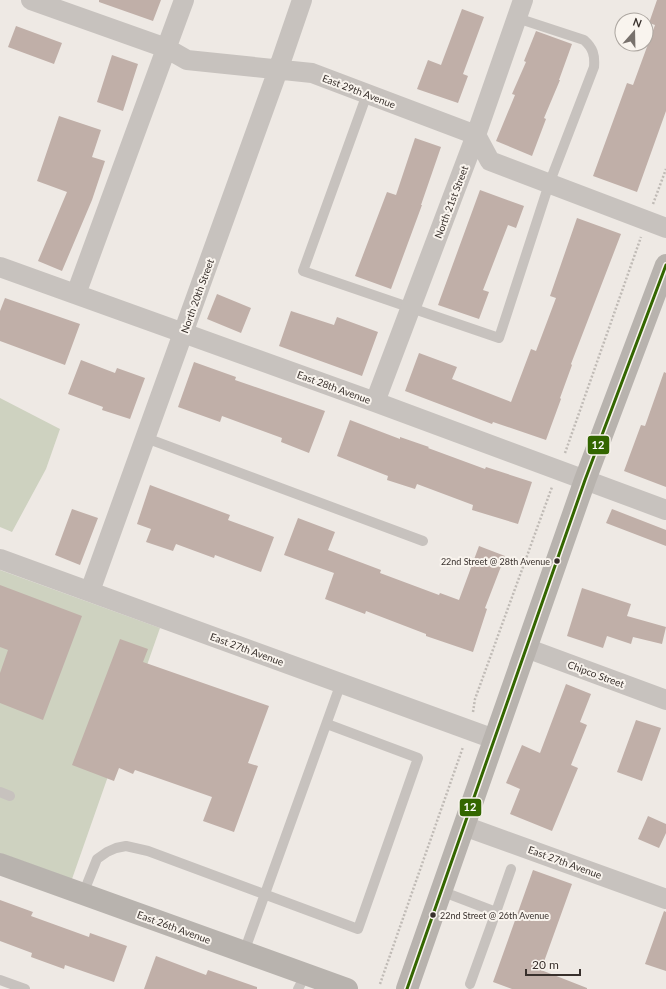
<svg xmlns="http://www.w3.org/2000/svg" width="666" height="989" font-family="Lato,sans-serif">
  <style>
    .green { fill: #ced2c0 }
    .building { fill: #c0afa8 }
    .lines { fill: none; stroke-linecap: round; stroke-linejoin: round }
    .path { stroke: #c0bbb6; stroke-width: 2.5; stroke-dasharray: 2 2; stroke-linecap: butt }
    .lane { stroke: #c7c2be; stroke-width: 10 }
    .street { stroke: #c7c2be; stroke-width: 20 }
    .secondary { stroke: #b8b3ae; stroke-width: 22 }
    .bus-1-casing { stroke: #f9f4ee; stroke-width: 6 }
    .bus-1 { stroke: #360; stroke-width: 3 }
    .bus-dot { fill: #38302c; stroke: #f9f4ee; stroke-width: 1.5 }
    .labels { text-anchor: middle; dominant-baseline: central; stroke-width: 4; stroke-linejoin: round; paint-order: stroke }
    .bus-label { font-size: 9px; fill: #38302c; stroke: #f9f4ee; text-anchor: end }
    .street-label { font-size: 10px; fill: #38302c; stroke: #f9f4ee }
    .line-badge { stroke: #f9f4ee; stroke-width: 1.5 }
    .badge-label { font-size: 11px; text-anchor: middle; font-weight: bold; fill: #fff }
  </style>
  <rect width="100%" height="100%" fill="#eee9e4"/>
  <path class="green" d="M0,398L60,429L46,469L12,532L0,527Z
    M0,570L160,628L72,879L0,853Z"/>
  <path class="building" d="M99,0H161L153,21L99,2Z
    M657,0H666V111L637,192L593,176L627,83L633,85L655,25L649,23Z
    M462,9L484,17L463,74L468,76L458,103L417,89L428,60L441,65Z
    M16,26L62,43L54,64L8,47Z
    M536,31L572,44L559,80H560L544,118L546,119L532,156L496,141L515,95L512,94L526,62L524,61Z
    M112,55L138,64L123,111L97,102Z
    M59,116L101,130L92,157L105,161L92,200L62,271L38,261L67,192L37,181Z
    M415,138L441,147L421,205H422L391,289L355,276L387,192L396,195Z
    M480,190L524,206L516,228L508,225L483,290L489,292L479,319L438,305Z
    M577,218L621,234L571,364L572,365L560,398L561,399L546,440L493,422L492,424L405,391L419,353L457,367L452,379L511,402L531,349L536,351L556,298L550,296Z
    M217,294L251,308L241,333L207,319Z
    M5,298L80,324L65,365L0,341V311Z
    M291,311L334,325L337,317L378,332L362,376L279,346Z
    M81,360L115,373L117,368L145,378L130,419L102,410L103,407L68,394Z
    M194,362L236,377L235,380L325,411L309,453L281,442L282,438L222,416L220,422L178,407Z
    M664,372L666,373V487L624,471L641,425L645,426Z
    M350,420L400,439V437L429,447L428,448L485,469L486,467L532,482L518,524L472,510L473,505L417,484L415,489L387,480L388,476L337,456Z
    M150,485L230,515L228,520L274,537L261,572L215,555L214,558L176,544L173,551L146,542L151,529L137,524Z
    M72,509L98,518L80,565L55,555Z
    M612,509L666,530V546L606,523Z
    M298,518L335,532L328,550L381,570L380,573L439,595L440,593L459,600L479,546L505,556L485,608L487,609L473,652L426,636V634L366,611L365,614L325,599L334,573L284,555Z
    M0,585L82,616L43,720L0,703V673L8,650L0,647Z
    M582,588L631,604L627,616L666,627L662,644L633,637L631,644L607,636L603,648L567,636Z
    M120,639L148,649L143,662L269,706L248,763L258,766L234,832L203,821L212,797L135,770L133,774L119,768L114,781L72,765Z
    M566,684L591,694L580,722L587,725L571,765L578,768L552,831L510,814L520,789L506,783L522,745L540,753Z
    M636,720L661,728L642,781L617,772Z
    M648,816L666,824V833L659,848L638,839Z
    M533,870L572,884L541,970L587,988V989H512L493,982Z
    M0,900L33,912L31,916L89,937L90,933L127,946L114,982L65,965L64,969L31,957L32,953L0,941Z
    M664,911L666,912V971L645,964Z
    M156,956L206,975L208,970L257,987V989H144Z"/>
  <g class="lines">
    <path class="path" d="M653,204L666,169
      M565,453L641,237
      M473,712L475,699L552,487
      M380,984L463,747"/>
    <path class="lane" d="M367,94L303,271L499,338L549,184L594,67C595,55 593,48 584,40L517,18
      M146,438L423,541
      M0,792L10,796
      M441,891L496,912L470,984
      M83,894L97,859L107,852L116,848L126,846L148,851L358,929L418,758L327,724
      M496,912L511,869
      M244,952L341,683
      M0,980L25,989
      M298,989L306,974"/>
    <path class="street" d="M31,0L166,48L187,60L312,73L476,135L490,161L666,228
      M0,267L375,402L666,510
      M76,294L184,0
      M375,402L476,135L523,0
      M0,559L494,739
      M90,591L278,70L302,0
      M526,648L666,700
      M464,826L666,899"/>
    <path class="secondary" d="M0,864L347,989
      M407,989L585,480L666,265"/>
    <g class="bus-1-casing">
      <path id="bus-1" d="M407,989L585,480L666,265"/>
    </g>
    <use href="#bus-1" class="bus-1"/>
  </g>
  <g class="bus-dot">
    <circle cx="557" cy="561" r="3.5"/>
    <circle cx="433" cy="915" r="3.5"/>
  </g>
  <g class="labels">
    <g class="bus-label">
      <text x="550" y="561">22nd Street @ 28th Avenue</text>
      <text x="440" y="915" text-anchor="start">22nd Street @ 26th Avenue</text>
    </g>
    <g class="street-label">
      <text transform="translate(359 91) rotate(21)">East 29th Avenue</text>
      <text transform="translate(451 202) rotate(-69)">North 21st Street</text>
      <text transform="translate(197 296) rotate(-70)">North 20th Street</text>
      <text transform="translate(334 387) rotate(20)">East 28th Avenue</text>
      <text transform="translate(247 649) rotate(20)">East 27th Avenue</text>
      <text transform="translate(596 674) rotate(20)">Chipco Street</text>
      <text transform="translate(565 862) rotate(20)">East 27th Avenue</text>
      <text transform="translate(174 927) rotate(20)">East 26th Avenue</text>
    </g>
  </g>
  <g class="line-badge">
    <rect x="587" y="435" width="23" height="20" rx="4" fill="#360"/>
    <rect x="459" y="798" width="23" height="19" rx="4" fill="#360"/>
  </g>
  <g class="badge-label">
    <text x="598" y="449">12</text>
    <text x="470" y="811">12</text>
  </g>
  <g transform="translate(634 32) rotate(20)"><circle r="19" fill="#f9f4ee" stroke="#aca6a0"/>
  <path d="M0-3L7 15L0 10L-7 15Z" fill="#78716c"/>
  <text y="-6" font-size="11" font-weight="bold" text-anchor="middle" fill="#38302c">N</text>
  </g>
  <path d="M526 969v6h54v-6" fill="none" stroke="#38302c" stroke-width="2"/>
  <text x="532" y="969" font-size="12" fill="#38302c" stroke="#f9f4ee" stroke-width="3" paint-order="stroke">20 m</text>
</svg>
